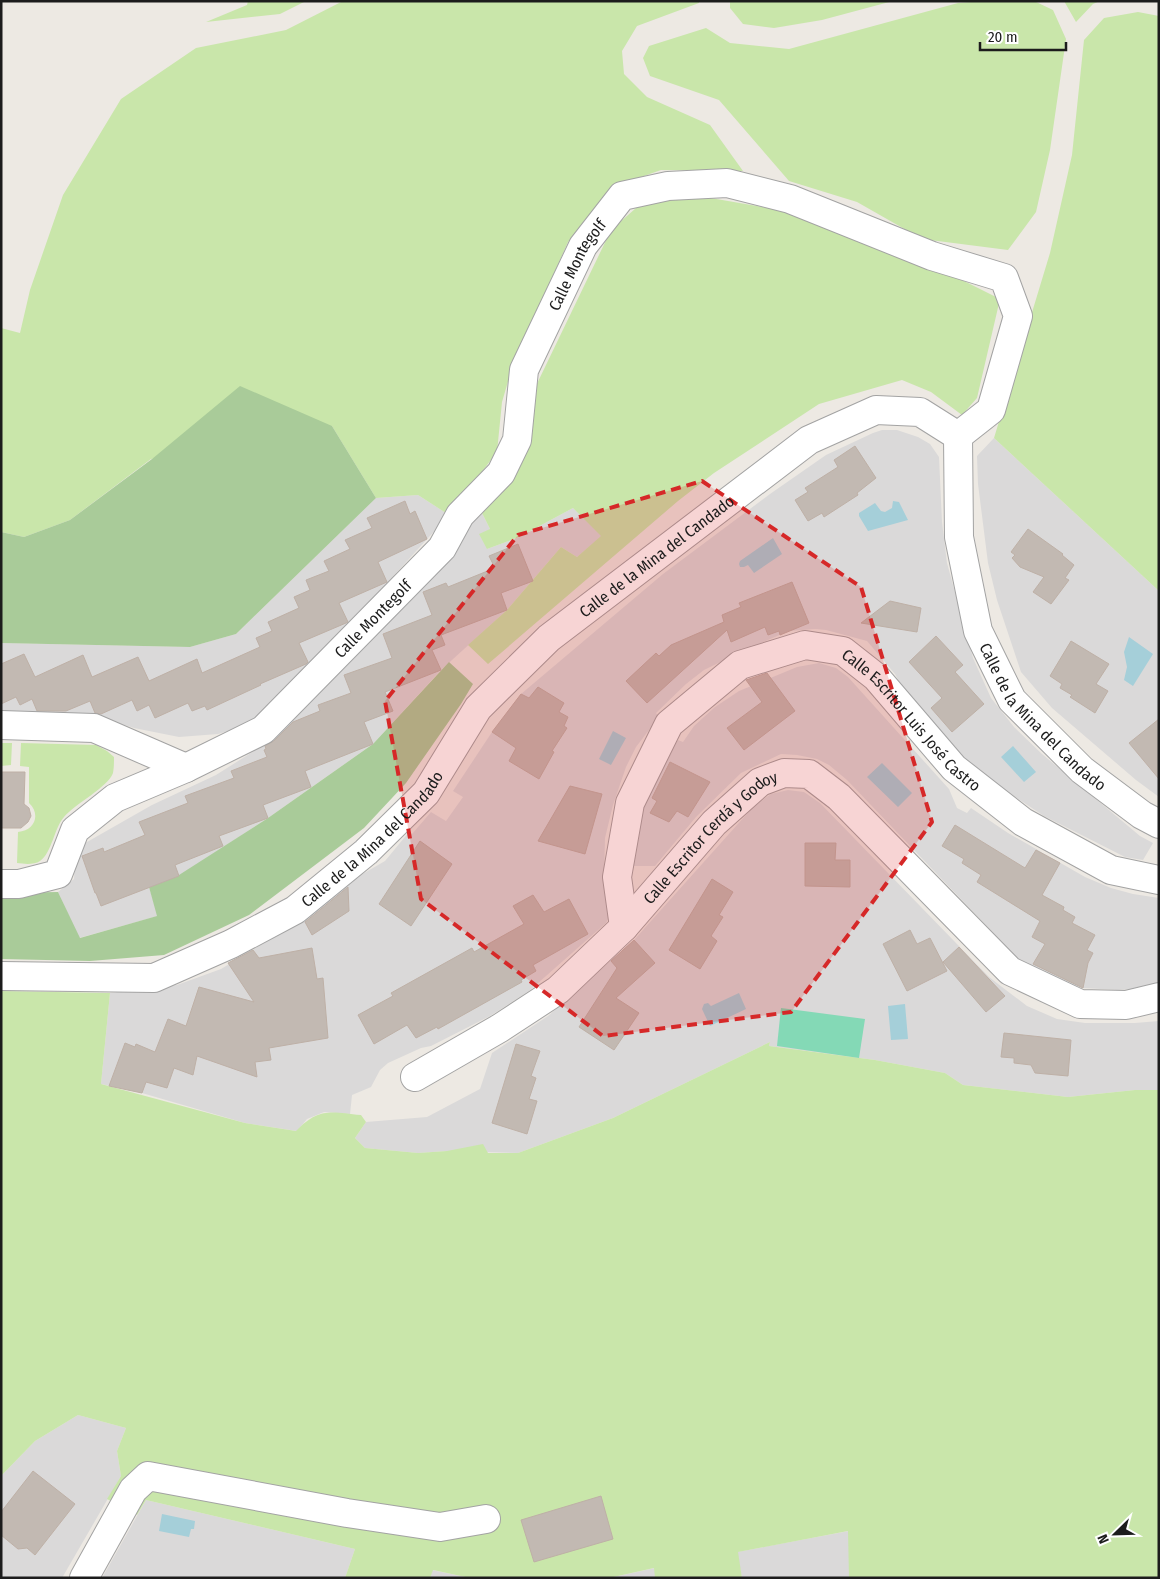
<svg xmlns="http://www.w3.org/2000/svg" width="1160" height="1579" font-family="'Fira Sans Condensed',sans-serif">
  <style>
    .residential { fill: #dad9d9 }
    .grass { fill: #c9e6aa }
    .forest { fill: #a9cb99 }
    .pitch { fill: #84d9b6 }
    .water { fill: #a5cfd9 }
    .building { fill: #c2b9b2; stroke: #beb0a6 }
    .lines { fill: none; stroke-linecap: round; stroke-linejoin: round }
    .minor-casing { stroke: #a3a3a3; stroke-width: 30 }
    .minor { stroke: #fff; stroke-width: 28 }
    .marked { fill: #d62828; fill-opacity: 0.2; stroke: #d62828; stroke-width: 4; stroke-dasharray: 10 6; stroke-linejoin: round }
    .labels { text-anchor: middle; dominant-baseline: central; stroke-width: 5; stroke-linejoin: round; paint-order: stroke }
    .street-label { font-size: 16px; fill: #1c1c1c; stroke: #fff }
  </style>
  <rect width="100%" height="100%" fill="#ede9e3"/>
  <path class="residential" d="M882,430H897L918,437L930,444L939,457L942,522L947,563L973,658L991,698L1014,727L1042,754L1140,836L1153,843L1143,860L1125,857L1044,816L982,775L936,731L906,694L895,674L867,641L826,630L815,629L789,631L747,649L704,670L686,684L656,713L659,717L636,747L626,767L613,805L605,838L604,880L609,917L606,923L529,991L490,1016L431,1046L421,1048L388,1063L380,1070L371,1087L352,1095L350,1114L324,1112L307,1119L297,1131L245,1123L142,1093L101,1084L110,993L177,985L221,969L253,950L347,883L385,861L409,832L412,834L431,812L446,821L463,797L453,791L492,732L521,694L663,574L770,494L826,455L873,433Z
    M994,438L1159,591V797L1136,780L1052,708L1021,672L997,600L988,563L978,484L977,456Z
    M418,495L449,515L387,583L248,725L218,734L179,737L134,728L97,716L1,713V643L190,647L236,634L376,498Z
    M573,508L602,536L577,557L561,547L507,610L441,670L373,744L268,818L179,876L149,887L158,916L79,938L58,892L74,879L75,863L80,846L152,805L216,775L270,741L471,516L481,511L490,529L487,549L519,537Z
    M819,663L836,668L848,677L949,789L957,808L967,813L971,808L1008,833L1085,877L1111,888L1133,894L1159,898V986L1151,988L1118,990L1083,988L1068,984L1021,962L847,780L829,765L817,759L797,755L781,754L741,773L696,817L655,866H633L636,827L653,778L678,740L683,742L694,726L715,707L739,691L797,667Z
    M788,790L804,792L820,803L989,977L1027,1006L1057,1019L1085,1023H1135L1159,1021V1090H1135L1068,1097L963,1085L945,1073L875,1060L769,1046L770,1042L613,1118L518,1153L447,1151L418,1153L365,1148L355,1138L366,1122L427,1117L480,1089L492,1053L548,1016L634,940L754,806L771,794Z
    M78,1415L126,1428L117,1451L121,1476L62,1578H1V1476L35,1441Z
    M146,1500L355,1549L345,1578H102Z
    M849,1531V1578H742L737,1552Z
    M655,1568V1578H609Z
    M432,1570L470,1578H430Z"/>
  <path class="grass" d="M248,1H306L280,14L206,22L247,5Z
    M343,1H699V3L637,26L622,51L624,74L647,97L710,125L743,171L661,170L613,187L568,242L512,368L502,402L497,452L449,515L418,495L376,498L332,426L151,459L70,520L24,537L1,532V328L20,333L30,290L63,195L121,99L196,48L286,30Z
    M730,1H893L822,20L774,28L743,24L730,8Z
    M984,1H1034L1053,10L1066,39L1050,150L1036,212L1008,250L922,239L857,202L789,181L719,100L650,76L643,58L649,46L706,28L730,43L789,49L958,3Z
    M1064,1H1100L1093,4L1076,22Z
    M1138,12L1159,16V591L994,438L1050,253L1072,155L1084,40L1104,18Z
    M705,197L779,210L938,268L1000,299L977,398L962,415L931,392L902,380L819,404L714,473L678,501L488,664L468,645L507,610L561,547L577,557L601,536L573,508L519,537L487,549L479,534L490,529L481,511L532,394L611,230L644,201Z
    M1,743H12L11,765L1,766Z
    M21,743L96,745L107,751L114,757C114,762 114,768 113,773C108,787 75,804 64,817C54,828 52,853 40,861C34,865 24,864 17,863L18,832C35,831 41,814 29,803V767L20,766Z
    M1,991L110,993L101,1084L245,1123L296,1131C319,1107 331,1112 361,1115L366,1122L355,1138L365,1148L418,1153L447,1151L483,1144L488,1153H518L613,1118L770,1042L769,1046L875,1060L945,1073L963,1085L1068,1097L1135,1090H1159V1578H849L848,1531L738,1552L742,1578H655L654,1568L609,1578H470L433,1570L430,1578H345L355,1549L146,1500L137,1515L107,1499L121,1476L117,1451L126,1428L78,1415L35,1441L1,1476Z"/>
  <path class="forest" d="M240,386L332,426L376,498L236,634L190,647L1,643V532L24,537L70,520L152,459Z
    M449,662L473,684L461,704L406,783L364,828L249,915L164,955L90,961L1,959V893L58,892L80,938L157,916L149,887L179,875L268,818L373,744Z"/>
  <path class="pitch" d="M781,1008L865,1019L859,1058L777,1046Z"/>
  <path class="water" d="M893,501L899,502L908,520L868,531L859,516V513L875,503L881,511L885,512L892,508Z
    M773,538L782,554L754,573L748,565L744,567H740L739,564L740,561Z
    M1129,637L1153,654L1133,686L1124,680L1127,667L1124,652Z
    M613,731L626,738L611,765L599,759Z
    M1013,746L1036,772L1024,782L1001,757Z
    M882,763L912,793L898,807L867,777Z
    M739,993L746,1009L710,1026L702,1009L704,1004L708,1003L711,1006Z
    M905,1004L908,1039L891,1040L888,1006Z
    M162,1514L195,1521L194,1529H191L189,1537L159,1531Z"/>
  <path class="building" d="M855,446L876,478L857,493L858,495L824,517L822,513L808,521L795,500L808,492L805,488L838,467L834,460Z
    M405,501L410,514L415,511L427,539L378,562L387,582L339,603L348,622L346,623L299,643L308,662L306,664L260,684L261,685L207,710L205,706L192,711L188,703L155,718L149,705L137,711L132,700L101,714L95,713L90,701L66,711H37L32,699L20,705L16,697L1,704V664L24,654L35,677L83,655L92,677L138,657L149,681L197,659L202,673L260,647L256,638L272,631L268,622L299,608L294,597L310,590L306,580L329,571L324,561L350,549L345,540L372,528L367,518Z
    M1028,529L1063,554L1062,555L1074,565L1065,578L1069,580L1051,604L1033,592L1044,577L1020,567L1012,558L1015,555L1011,552Z
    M518,544L533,581L501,593L507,610L441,635L445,645L432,650L441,670L385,692L393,711L364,722L373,744L305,771L311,787L263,805L268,818L219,836L223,846L175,865L179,876L101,906L96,893H95L82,856L103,848L104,852L145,835L139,822L188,803L185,796L234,778L231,771L267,757L264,750L266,749L265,746L274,741L293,722L320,711L318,705L351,693L344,675L392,658L383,634L432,615L423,592L446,583L448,587L495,568L489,556Z
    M792,582L809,623L780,635L779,631L768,635L765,627L731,642L727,630L647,703L626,681L656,653L659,656L671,645L724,622L722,615L741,607L739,603Z
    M890,601L921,608L917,632L861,623Z
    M936,636L963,665L955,672L984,704L952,732L931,708L942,698L909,662Z
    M1071,641L1109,664L1096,684L1108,691L1095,713L1070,697L1072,695L1060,688L1062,684L1050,676Z
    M767,673L795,711L744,750L727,728L762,702L746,680Z
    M538,687L564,703L559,712L568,717L564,726L567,728L552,751L554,752L539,779L509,761L516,748L492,732L521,694L529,698Z
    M1159,719V779L1129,743Z
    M670,762L710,782L688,817L677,811L669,822L650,813L657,801L652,798Z
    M1,772H25L24,804L29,808L31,816L28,822L21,828H1Z
    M570,786L602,794L585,854L538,841Z
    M955,825L1025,868L1036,850L1060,863L1042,895L1064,907L1063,910L1075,917L1072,923L1095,935L1087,950L1093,953L1088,963L1083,988L1033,964L1045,944L1032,937L1040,921L977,882L981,875L962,863L964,859L942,846Z
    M420,841L452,864L411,926L379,904Z
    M805,843H836L835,860H850V887L805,886Z
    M712,879L733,892L719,915L723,917L711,936L717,941L700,969L669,950Z
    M348,887L349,911L312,935L305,922Z
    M533,895L544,912L569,899L588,934L533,965L536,971L521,980L522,982L438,1029L437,1027L416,1038L407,1025L374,1044L358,1015L393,996L391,993L472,948L474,952L524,924L513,906Z
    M910,930L917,944L930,938L947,971L907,991L883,944Z
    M634,940L655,963L616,998L639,1013L614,1050L579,1027L617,968L611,961Z
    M959,947L1005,996L986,1012L943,962Z
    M312,948L317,979L323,978L328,1038L269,1048L271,1060L255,1062L257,1077L197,1056L193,1075L174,1068L167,1088L146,1082L142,1093L109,1086L125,1043L135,1047L136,1044L155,1052L168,1019L186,1026L199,987L254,1002L228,963L253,950L259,958Z
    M1004,1033L1071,1040L1068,1076L1035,1073L1031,1065L1014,1063V1058L1001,1057Z
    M516,1044L540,1051L531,1076L536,1078L529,1099L537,1101L527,1134L492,1123Z
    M33,1471L75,1504L35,1555L27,1548L18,1549L1,1535V1512Z
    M601,1496L613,1539L534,1562L521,1520Z"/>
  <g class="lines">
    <g class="minor-casing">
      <g id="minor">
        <path d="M1,725L94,728L186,768"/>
        <path id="s1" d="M1,884H19L58,874L75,830L115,798L186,768L263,730L442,548L460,515L501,473L517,440L524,370L583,246L622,196L668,186L727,183L790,199L932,256L1004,278L1018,316L991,410L958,436"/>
        <path id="s2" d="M624,927L617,877L630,803L669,724L740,665L805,645L843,651L876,677L954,768L1023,822L1111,870L1159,880"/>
        <path id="s3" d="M1,976L154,978L231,944L295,910L366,852L426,793L478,708L549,638L809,440L876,410L920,412L958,436L959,537L978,631L1012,700L1082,770L1142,815L1159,824"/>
        <path id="s4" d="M415,1077L500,1028L558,990L624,927L714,823L760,782L784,773L809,774L839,797L1010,971L1080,1004L1126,1005L1159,997"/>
        <path d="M84,1578L133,1490L148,1476L347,1513L440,1527L486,1519"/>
      </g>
    </g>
    <use href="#minor" class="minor"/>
  </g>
  <path class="marked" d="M702,481L861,587L932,822L791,1012L603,1036L421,899L385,701L518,535Z"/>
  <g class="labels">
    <g class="street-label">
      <text stroke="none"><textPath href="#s1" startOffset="896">Calle Montegolf</textPath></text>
      <text stroke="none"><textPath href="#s3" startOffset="820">Calle de la Mina del Candado</textPath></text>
      <text stroke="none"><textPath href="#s1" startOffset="476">Calle Montegolf</textPath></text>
      <text stroke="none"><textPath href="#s3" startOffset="1480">Calle de la Mina del Candado</textPath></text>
      <text stroke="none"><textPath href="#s2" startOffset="510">Calle Escritor Luis José Castro</textPath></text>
      <text stroke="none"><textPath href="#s3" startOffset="415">Calle de la Mina del Candado</textPath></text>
      <text stroke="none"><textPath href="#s4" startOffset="384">Calle Escritor Cerdá y Godoy</textPath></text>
    </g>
  </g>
  <rect width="1160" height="1579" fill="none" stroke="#1c1c1c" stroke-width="5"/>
  <g transform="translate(1115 1534) rotate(247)" stroke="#ffffff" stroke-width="4" paint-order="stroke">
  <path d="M0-4L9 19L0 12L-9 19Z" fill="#1c1c1c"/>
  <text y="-8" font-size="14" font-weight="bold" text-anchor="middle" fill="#1c1c1c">N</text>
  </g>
  <path d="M980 42v8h86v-8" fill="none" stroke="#1c1c1c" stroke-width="2.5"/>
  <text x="988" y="42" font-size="15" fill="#1c1c1c" stroke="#ffffff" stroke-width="4" paint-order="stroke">20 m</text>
</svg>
